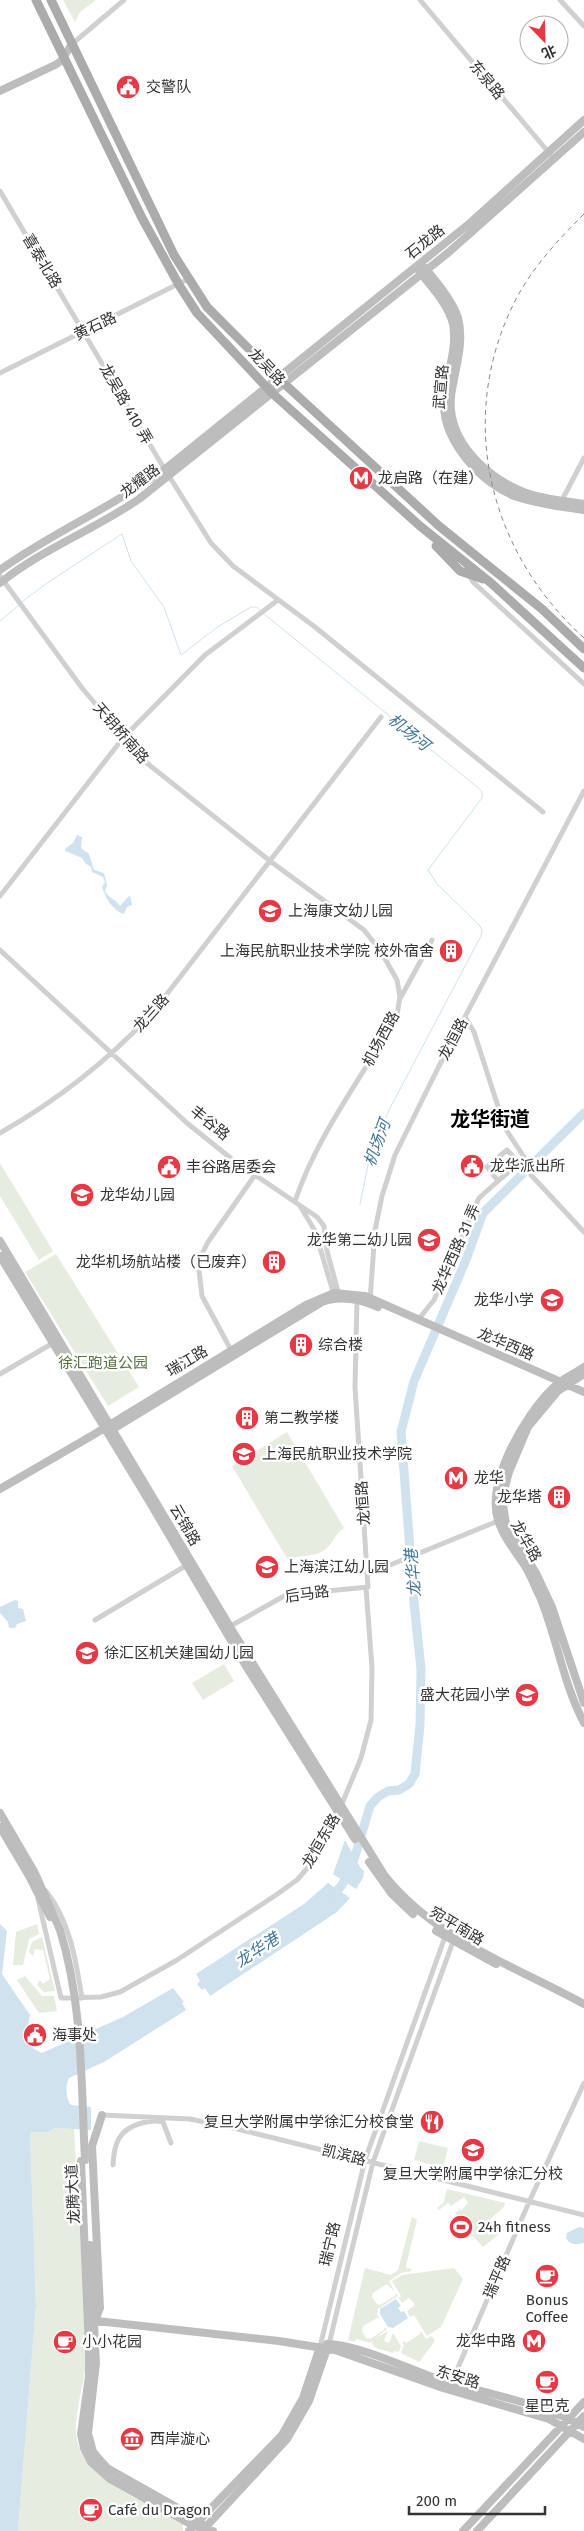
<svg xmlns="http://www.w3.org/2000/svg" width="584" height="2531" font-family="'Fira Sans','Noto Sans SC',sans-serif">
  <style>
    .green { fill: #e6ecdf }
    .water { fill: #cfe2ee }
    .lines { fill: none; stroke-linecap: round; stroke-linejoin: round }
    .stream { stroke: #cfe2ee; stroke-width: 1 }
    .river { stroke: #cfe2ee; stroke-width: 9 }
    .street { stroke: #d0d0d0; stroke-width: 5 }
    .secondary { stroke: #bdbdbd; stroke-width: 8 }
    .primary { stroke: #ababab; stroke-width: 9 }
    .rail { stroke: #888; stroke-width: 1; stroke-dasharray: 5 4; stroke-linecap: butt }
    .secondary-bridge { stroke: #bdbdbd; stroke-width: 8 }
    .labels { text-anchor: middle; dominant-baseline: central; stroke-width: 5; stroke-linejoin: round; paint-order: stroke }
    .street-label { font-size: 15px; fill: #333; stroke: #fff }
    .poi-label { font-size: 15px; fill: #333; stroke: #fff; text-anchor: start }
    .park-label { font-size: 15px; fill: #56703f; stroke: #fff }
    .water-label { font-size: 16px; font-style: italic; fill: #3f7597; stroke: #fff }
    .district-label { font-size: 20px; font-weight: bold; fill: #000; stroke: #fff }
  </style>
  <rect width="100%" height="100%" fill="#fff"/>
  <path class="green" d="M63,0H96L80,12L75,22Z
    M0,1163L53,1251L39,1260L0,1196Z
    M56,1254L139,1387L108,1406L25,1272Z
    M287,1432L344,1528C334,1534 333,1545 323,1551C311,1558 299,1554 288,1560L232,1466Z
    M224,1664L234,1681L203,1700L192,1683Z
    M37,1924L39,1934L29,1939L23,1965H13L16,1932Z
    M42,1937L55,1991L44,1992L37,1985L40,1980L43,1984L50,1979L43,1950L35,1949L33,1956L29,1952L32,1942Z
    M25,1976L42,1996H54L57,2011L39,2013L17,1980Z
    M55,2128L74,2129L87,2355C85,2378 78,2400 76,2423C71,2477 144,2501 183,2522V2531H18L36,2305L30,2132H48Z
    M419,2141L448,2148L443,2168L414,2160Z
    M447,2189L505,2203L504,2207L490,2219L495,2224L497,2222L504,2230L483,2247L473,2236L470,2238L474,2233L469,2228L465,2231L466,2227L455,2213L460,2209L461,2211L468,2203L464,2197L451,2206L448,2203L439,2210L437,2208L444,2202Z
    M412,2217L417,2220L406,2266L407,2269L410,2268L412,2271L401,2273L389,2281L395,2292L387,2284L373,2293L372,2297L377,2304L380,2305L395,2296L396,2293L398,2296L378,2309L377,2315L380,2318H377L363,2326L362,2331L366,2338L370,2339L384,2330L385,2327L387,2329L370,2343L356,2339L355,2342L348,2340L365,2268L391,2275L398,2270Z
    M454,2268L463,2279L441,2327L427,2336L414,2315L410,2317L407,2311L414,2306V2303L409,2298L402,2303L399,2298L401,2296L392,2281L402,2275Z
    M388,2331L384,2341L389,2343L393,2333L401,2346L399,2352L394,2351L393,2353L376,2348L372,2344L373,2340Z
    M421,2331L426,2339L432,2336L435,2341L419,2362L401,2353L404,2345L402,2343L404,2341L406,2343L420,2334Z"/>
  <path class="water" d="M77,835L82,837L81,848L89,854L94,870L104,873L107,885L105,891C108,898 116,899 120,906L130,895L132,905L127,907L124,914C113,911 105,897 102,887L105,882L103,877L92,872L91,867L85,863L82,858L65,851V849L73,843Z
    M15,1600L18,1601V1608L23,1609L26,1621L17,1624L15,1628H9L8,1622L0,1613V1607Z
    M345,1840L360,1867L364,1871L363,1878L356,1889L333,1874Z
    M328,1883L350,1898L337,1912L210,1996L205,1988L202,1990L197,1984L200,1981L196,1974L304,1904Z
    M0,1924L7,1931L2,1974L30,2015L26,2038L34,2049L42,2053L123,2017L173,1988L184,2002L182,2003L186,2010L104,2062L69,2078C65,2085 66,2099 71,2105L91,2107V2130L55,2128L48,2132H30L36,2305L18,2531H0Z
    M579,2227L584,2228V2243C576,2245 570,2245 566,2238L567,2233Z
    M396,2299L401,2306L398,2308L401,2312L404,2311L408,2318L393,2328L388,2327L380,2314V2309Z"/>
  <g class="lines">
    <path class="stream" d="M22,602L47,583L122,534L131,561L164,607L181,655L219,626L251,607H256L261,611
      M264,614L482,791V798L428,870L438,885L479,925L482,930L481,936L389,1110L368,1165L360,1204
      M0,621L19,605"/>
    <path class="river" d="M331,1898L342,1885L353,1863L370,1806L378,1797L388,1791L399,1790L409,1784L415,1774L420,1725L421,1669L414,1602L401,1432L414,1381L466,1260L483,1213L584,1113"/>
    <path class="street" d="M420,0L550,154
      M560,0L584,26
      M72,44L124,0
      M0,191L159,460L211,543L233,566L315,627L543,812
      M0,373L188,279
      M561,502L584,458
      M469,575L473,582L584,684
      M0,576L82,688L143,760L270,861L364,930L380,950L397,980L400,997L397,1015C363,1077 318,1133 295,1201
      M0,896L123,738L205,655L278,600
      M0,950L187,1123L233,1160L317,1217L324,1226L327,1251L339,1295
      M401,997L432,940
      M465,1017L474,1032L505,1128L524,1157L531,1175L584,1232
      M0,1133C56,1101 109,1060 153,1012L381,717
      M300,1206L315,1231L334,1295
      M370,1301L375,1230L382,1196L395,1155L438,1068L584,791
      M418,1320L434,1300L479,1198L498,1181L487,1167L507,1150L519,1163L498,1181
      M231,1350L202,1296L199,1270L200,1258L208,1242L255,1175
      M0,1374L53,1343
      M368,1574L498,1521
      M95,1620L187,1565
      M227,1628L286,1595L368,1587L355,1387L357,1299
      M46,1891C70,1921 76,1961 82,1998
      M38,1899L61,1998L101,1997L120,1992L177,1960L276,1895L297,1880L310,1865L324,1843L341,1806L361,1758L371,1720L372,1668L366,1588
      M102,2115L190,2119L229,2127L584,2215
      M113,2165C114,2143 119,2129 142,2123C149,2121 156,2120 163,2122L171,2143
      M329,2344L373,2162L454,1939
      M320,2347L365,2160L446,1934
      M451,2384L529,2202L584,2083"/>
    <path class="secondary" d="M0,91L55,65L61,61L72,44
      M425,268C436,281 453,301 458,318C465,344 454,371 451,397C447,440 484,475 521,491C539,499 564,501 584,504
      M418,270C431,286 448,304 453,324C458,350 445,377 444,403C443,441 482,485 517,497C538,504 562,507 584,510
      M0,570C53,532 113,507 165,469L470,223L584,120
      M0,583C42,549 94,530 139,499L449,252L584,132
      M0,1241L235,1635L385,1876C436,1940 515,1966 584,2004
      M0,1256L149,1501L246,1666L355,1839
      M584,1367C574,1374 561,1379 553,1388C525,1415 486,1481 498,1520C503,1537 516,1552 525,1566C531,1576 535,1587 540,1597C557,1638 563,1683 584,1723
      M584,1374L558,1391L528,1427L509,1472L502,1498L506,1524L536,1573L552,1607L584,1703
      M108,1432L322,1302C341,1295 360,1299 378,1307
      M0,1489L93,1435L306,1305L334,1293L365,1296L584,1392
      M0,1813L35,1873L60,1930
      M0,1827L29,1876L50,1917
      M369,1862L391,1893L413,1914
      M436,1931L496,1964
      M81,2161L89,2349V2376L81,2434L84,2448L91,2462L110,2479L194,2526L213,2531
      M90,2245L96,2363L88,2433L93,2452L107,2468L201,2521L205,2527
      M96,2318L100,2308L92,2146L102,2115
      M88,2320L279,2341L335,2350L443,2388L549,2419L584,2439
      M327,2344C358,2344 415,2372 447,2382C487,2393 549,2406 584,2427
      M203,2530L287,2439L309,2401L328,2346
      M189,2531L282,2435L303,2398L320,2347
      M463,2531L584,2402
      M477,2531L584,2416"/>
    <path class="primary" d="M36,0L142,218L179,285L197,313L272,393L420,526L491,583L584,668
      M51,0L174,255L207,307L277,377L439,526L542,609L584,649
      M436,546L460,571L483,579"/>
    <path class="rail" d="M584,214C557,241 531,269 514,303C456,420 489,552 584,638"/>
    <path class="secondary-bridge" d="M60,1930C83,2004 81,2083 85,2160"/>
  </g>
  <defs>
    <g id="civic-disc" transform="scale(1.25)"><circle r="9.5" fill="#e63946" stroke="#fff"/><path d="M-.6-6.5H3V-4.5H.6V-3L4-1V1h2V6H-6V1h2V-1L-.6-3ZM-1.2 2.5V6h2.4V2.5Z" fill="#fff"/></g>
    <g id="metro-disc" transform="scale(1.25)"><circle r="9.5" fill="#e63946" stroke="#fff"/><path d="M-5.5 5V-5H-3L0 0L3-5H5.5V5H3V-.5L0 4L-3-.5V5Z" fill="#fff"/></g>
    <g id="school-disc" transform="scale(1.25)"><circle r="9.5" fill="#e63946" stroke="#fff"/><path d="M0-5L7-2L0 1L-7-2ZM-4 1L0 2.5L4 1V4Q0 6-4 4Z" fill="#fff"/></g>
    <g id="building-disc" transform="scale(1.25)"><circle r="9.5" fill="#e63946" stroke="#fff"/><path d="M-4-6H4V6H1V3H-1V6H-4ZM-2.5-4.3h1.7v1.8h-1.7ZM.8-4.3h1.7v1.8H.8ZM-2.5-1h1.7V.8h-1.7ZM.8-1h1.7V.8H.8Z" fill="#fff"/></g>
    <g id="university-disc" transform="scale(1.25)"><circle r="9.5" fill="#e63946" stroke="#fff"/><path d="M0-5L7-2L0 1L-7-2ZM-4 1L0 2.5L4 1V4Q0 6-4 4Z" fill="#fff"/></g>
    <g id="restaurant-disc" transform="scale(1.25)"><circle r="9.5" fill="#e63946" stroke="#fff"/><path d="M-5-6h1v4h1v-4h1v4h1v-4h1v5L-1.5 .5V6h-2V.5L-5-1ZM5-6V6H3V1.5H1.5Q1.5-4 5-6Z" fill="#fff"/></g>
    <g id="stadium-disc" transform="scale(1.25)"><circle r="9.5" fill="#e63946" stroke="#fff"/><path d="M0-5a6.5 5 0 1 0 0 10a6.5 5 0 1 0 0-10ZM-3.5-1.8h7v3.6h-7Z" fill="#fff"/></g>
    <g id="cafe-disc" transform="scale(1.25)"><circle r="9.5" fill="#e63946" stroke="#fff"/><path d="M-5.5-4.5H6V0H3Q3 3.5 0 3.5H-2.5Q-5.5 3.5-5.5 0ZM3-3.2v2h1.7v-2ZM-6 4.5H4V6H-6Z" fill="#fff"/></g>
    <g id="museum-disc" transform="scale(1.25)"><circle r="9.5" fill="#e63946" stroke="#fff"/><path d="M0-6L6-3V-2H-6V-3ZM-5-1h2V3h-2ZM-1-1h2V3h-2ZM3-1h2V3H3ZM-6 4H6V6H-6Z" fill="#fff"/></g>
  </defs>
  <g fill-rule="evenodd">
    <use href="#civic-disc" x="128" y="87"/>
    <use href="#metro-disc" x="361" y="478"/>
    <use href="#school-disc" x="270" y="911"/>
    <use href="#building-disc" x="451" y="951"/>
    <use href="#civic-disc" x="472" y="1166"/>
    <use href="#civic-disc" x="169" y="1167"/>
    <use href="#school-disc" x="82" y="1195"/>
    <use href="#school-disc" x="429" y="1240"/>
    <use href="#building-disc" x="274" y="1262"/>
    <use href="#school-disc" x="552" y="1300"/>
    <use href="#building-disc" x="301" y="1345"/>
    <use href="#building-disc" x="247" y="1418"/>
    <use href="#university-disc" x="244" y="1454"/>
    <use href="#metro-disc" x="456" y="1478"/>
    <use href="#building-disc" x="559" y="1497"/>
    <use href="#school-disc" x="267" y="1567"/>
    <use href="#school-disc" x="87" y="1653"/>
    <use href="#school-disc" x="527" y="1695"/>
    <use href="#civic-disc" x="35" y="2035"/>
    <use href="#restaurant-disc" x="432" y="2122"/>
    <use href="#school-disc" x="473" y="2150"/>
    <use href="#stadium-disc" x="461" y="2227"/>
    <use href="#cafe-disc" x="547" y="2276"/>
    <use href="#metro-disc" x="534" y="2341"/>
    <use href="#cafe-disc" x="65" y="2342"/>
    <use href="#cafe-disc" x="547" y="2382"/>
    <use href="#museum-disc" x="132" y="2439"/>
    <use href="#cafe-disc" x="91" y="2510"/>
  </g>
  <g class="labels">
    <g class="street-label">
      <text transform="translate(487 80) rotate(50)">东泉路</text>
      <text transform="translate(425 242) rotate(-39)">石龙路</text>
      <text transform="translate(42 261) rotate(59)">喜泰北路</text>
      <text transform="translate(95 326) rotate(-26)">黄石路</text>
      <text transform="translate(267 367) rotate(46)">龙吴路</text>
      <text transform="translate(441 387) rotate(-85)">武宣路</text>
      <text transform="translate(126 404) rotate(60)">龙吴路 410 弄</text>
      <text transform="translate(140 481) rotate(-37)">龙耀路</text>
      <text transform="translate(121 733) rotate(49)">天钥桥南路</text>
      <text transform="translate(151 1013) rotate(-48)">龙兰路</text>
      <text transform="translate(381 1039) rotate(-62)">机场西路</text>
      <text transform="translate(453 1039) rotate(-62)">龙恒路</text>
      <text transform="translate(210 1123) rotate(39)">丰谷路</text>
      <text transform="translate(456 1249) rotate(-66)">龙华西路 31 弄</text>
      <text transform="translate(506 1344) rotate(23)">龙华西路</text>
      <text transform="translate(187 1361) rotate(-31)">瑞江路</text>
      <text transform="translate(363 1503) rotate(-94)">龙恒路</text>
      <text transform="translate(185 1525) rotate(60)">云锦路</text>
      <text transform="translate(526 1541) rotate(60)">龙华路</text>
      <text transform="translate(307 1594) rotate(-8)">后马路</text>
      <text transform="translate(321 1841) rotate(-60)">龙恒东路</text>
      <text transform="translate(457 1926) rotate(31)">宛平南路</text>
      <text transform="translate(344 2155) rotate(14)">凯滨路</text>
      <text transform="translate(73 2194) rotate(-93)">龙腾大道</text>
      <text transform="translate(330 2244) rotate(-77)">瑞宁路</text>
      <text transform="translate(497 2277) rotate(-67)">瑞平路</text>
      <text transform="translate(458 2377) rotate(17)">东安路</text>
    </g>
    <g class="poi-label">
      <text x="146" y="87">交警队</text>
      <text x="378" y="478">龙启路（在建）</text>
      <text x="288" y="911">上海康文幼儿园</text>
      <text x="434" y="951" text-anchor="end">上海民航职业技术学院 校外宿舍</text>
      <text x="490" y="1166">龙华派出所</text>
      <text x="186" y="1167">丰谷路居委会</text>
      <text x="100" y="1195">龙华幼儿园</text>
      <text x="412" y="1240" text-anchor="end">龙华第二幼儿园</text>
      <text x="256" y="1262" text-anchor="end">龙华机场航站楼（已废弃）</text>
      <text x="534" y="1300" text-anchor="end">龙华小学</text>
      <text x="318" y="1345">综合楼</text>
      <text x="264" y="1418">第二教学楼</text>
      <text x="262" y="1454">上海民航职业技术学院</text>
      <text x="474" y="1478">龙华</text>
      <text x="542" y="1497" text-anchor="end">龙华塔</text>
      <text x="284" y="1567">上海滨江幼儿园</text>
      <text x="104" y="1653">徐汇区机关建国幼儿园</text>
      <text x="510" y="1695" text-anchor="end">盛大花园小学</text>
      <text x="52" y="2035">海事处</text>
      <text x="414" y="2122" text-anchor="end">复旦大学附属中学徐汇分校食堂</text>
      <text x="473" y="2174" text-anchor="middle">复旦大学附属中学徐汇分校</text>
      <text x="478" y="2227">24h fitness</text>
      <text x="547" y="2300" text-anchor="middle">Bonus<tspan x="547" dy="17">Coffee</tspan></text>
      <text x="516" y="2341" text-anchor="end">龙华中路</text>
      <text x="82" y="2342">小小花园</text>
      <text x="547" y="2406" text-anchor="middle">星巴克</text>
      <text x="150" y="2439">西岸漩心</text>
      <text x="108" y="2510">Café du Dragon</text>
    </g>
    <g class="park-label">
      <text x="103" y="1363">徐汇跑道公园</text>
    </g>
    <g class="water-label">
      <text transform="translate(409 732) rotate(39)">机场河</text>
      <text transform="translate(377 1143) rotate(-70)">机场河</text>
      <text transform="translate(413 1573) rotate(-95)">龙华港</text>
      <text transform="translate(257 1950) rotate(-33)">龙华港</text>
    </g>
    <g class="district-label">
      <text x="490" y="1119">龙华街道</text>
    </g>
  </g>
  <g transform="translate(544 40) rotate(157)"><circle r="24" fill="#ffffff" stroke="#adadad"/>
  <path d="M0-4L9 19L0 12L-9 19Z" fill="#e63946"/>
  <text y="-8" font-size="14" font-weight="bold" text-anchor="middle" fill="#333333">北</text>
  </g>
  <path d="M409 2506v8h136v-8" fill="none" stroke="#333333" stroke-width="2.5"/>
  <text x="416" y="2506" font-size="15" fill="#333333" stroke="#ffffff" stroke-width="4" paint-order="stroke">200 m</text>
</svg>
